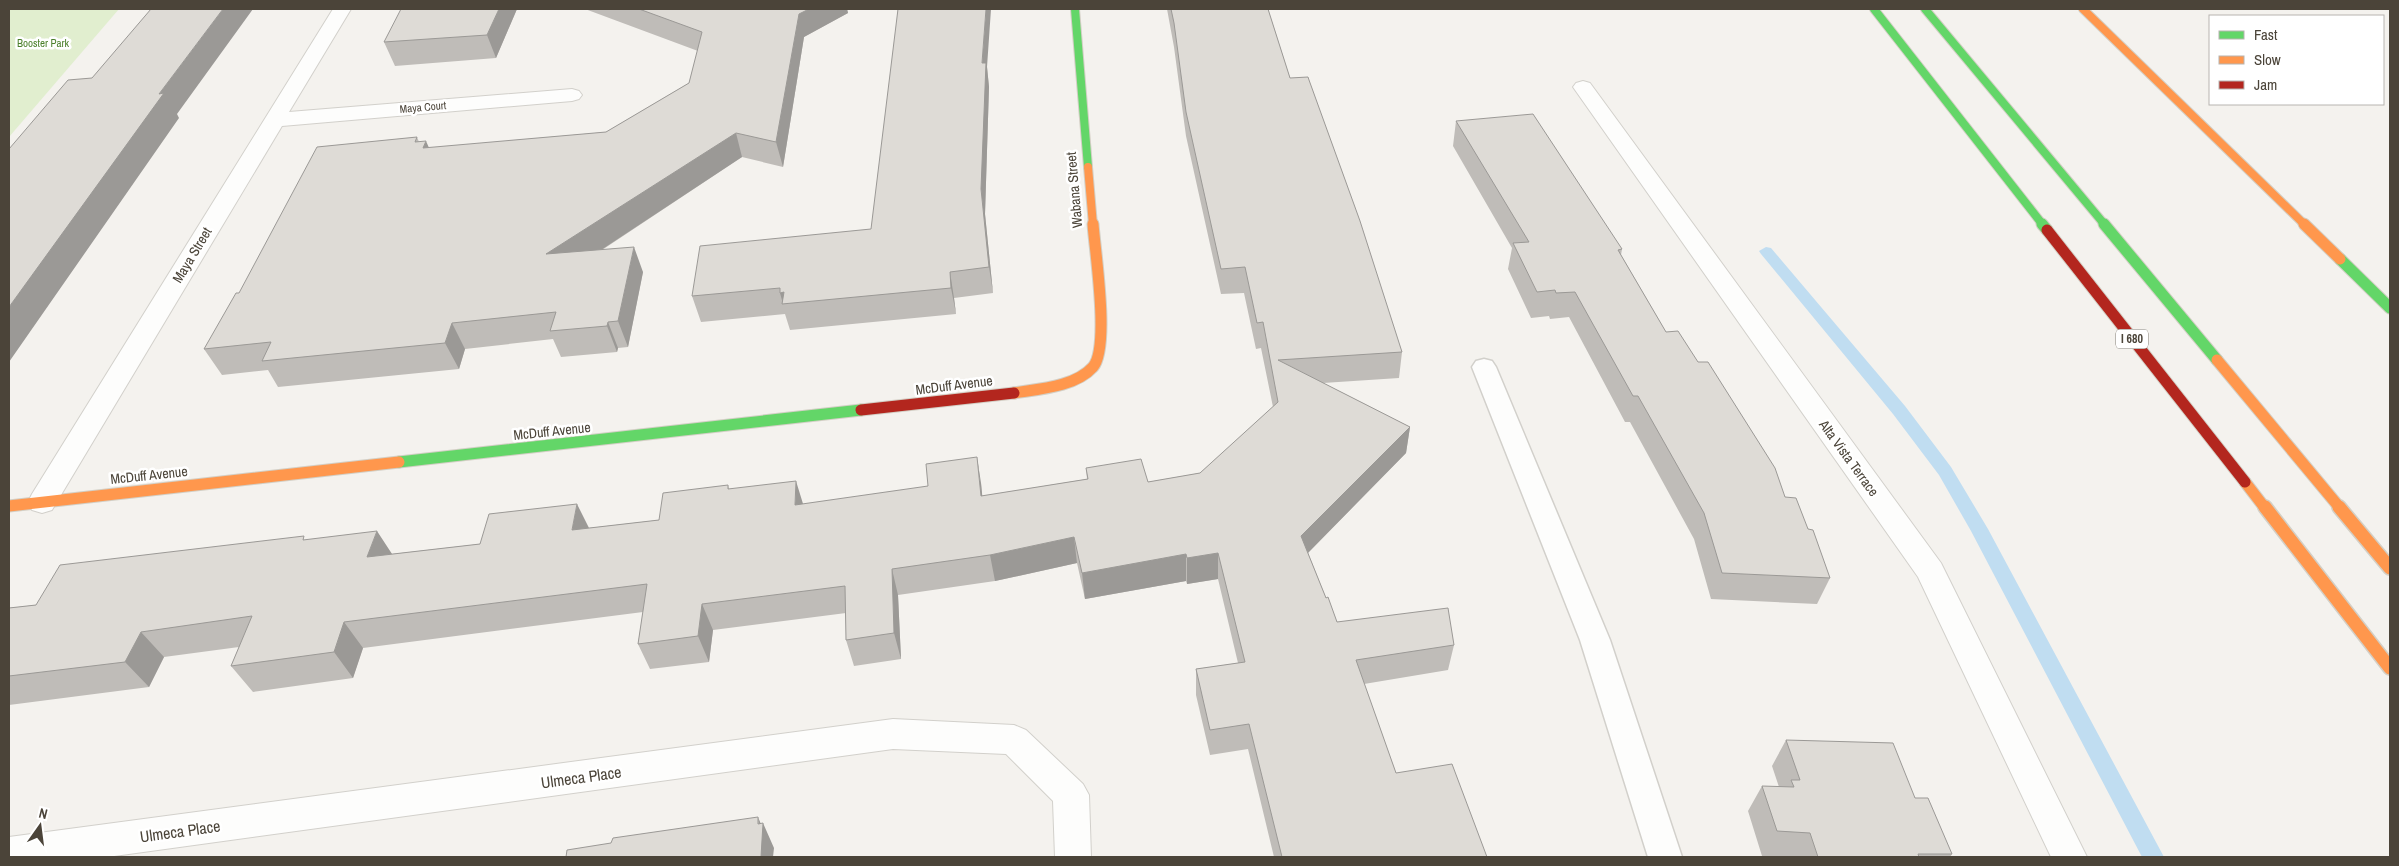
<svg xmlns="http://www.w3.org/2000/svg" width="2399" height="866" font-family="'Archivo Narrow',sans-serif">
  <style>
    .green { fill: #e1eecf }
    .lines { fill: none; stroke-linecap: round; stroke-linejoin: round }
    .stream { fill: #c0ddf1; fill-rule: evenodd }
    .lane-casing { stroke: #d2d0cb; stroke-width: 3 }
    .street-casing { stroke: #d2d0cb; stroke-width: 2 }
    .fast-far1-casing { stroke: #d3cfc5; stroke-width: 10 }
    .fast-casing { stroke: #d3cfc5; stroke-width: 13 }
    .slow-far2-casing { stroke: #d3cfc5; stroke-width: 10 }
    .slow-far1-casing { stroke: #d3cfc5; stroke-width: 13 }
    .slow-casing { stroke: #d3cfc5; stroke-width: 16 }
    .jam-casing { stroke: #d3cfc5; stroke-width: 13 }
    .lane { fill: #fdfdfc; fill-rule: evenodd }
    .street { fill: #fdfdfc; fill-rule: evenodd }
    .fast-far1 { stroke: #63d668; stroke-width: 8 }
    .fast { stroke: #63d668; stroke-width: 11 }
    .slow-far2 { stroke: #ff974d; stroke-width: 8 }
    .slow-far1 { stroke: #ff974d; stroke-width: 11 }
    .slow { stroke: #ff974d; stroke-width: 13 }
    .jam { stroke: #b3261e; stroke-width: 11 }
    .wall { fill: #bfbcb8 }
    .shaded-wall { fill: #9b9996 }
    .building { fill: #dedbd6; stroke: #9b9996 }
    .labels { text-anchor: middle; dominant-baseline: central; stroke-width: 5; stroke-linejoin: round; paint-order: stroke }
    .far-park-label { font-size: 11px; fill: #4a7f2a; stroke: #fff }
    .far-street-label { font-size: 11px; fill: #4b4439; stroke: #fff }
    .shield { fill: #fff; stroke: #817c74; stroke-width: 1 }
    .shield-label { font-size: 12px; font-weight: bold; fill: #4b4439 }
    .street-label { font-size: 14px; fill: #4b4439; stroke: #fff }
    .near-street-label { font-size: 16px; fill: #4b4439; stroke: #fff }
  </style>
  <rect width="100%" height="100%" fill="#f4f2ee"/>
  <path class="green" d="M9,9H119L9,137Z"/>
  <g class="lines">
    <path class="stream" d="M1766,247L1771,248L1905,406L1951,467L1988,529L2164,857H2142L1971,531L1939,475L1893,414L1761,254L1759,251Z"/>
    <g class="lane-casing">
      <path id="lane" d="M1484,359L1492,361L1496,367L1610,640L1682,857H1648L1580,640L1472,367L1476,361Z"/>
    </g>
    <g class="street-casing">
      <path id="street" d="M333,9H351L289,112L572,89L579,91L582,95L579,99L572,101L282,126L52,510L42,513L32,510L28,502L32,494Z
        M1583,81L1590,83L1941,563L2087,857H2051L1918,577L1573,87L1576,83Z
        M893,719L1014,725L1026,730L1083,784L1089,795L1091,857H1055L1053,801L1006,754L893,749L107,857H9V837Z"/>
    </g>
    <g class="fast-far1-casing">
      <path id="fast-far1" d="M1075,9L1088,167
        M1874,9L2043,225
        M1925,9L2105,225"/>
    </g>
    <g class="fast-casing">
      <path id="fast" d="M2042,224L2047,230
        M2104,224L2217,360
        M2340,259L2390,308
        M399,462L861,410"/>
    </g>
    <g class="slow-far2-casing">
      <path id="slow-far2" d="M2083,9L2305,225
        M1088,167L1093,225"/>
    </g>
    <g class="slow-far1-casing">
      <path id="slow-far1" d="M2304,224L2340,259
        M2217,360L2340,508
        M1014,393C1039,389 1075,387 1093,367C1110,347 1095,252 1093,224
        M2245,482L2265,508
        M9,506L399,462"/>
    </g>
    <g class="slow-casing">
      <path id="slow" d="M2265,507L2390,668
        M2339,507L2390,568"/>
    </g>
    <g class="jam-casing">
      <path id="jam" d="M2047,230L2245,482
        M861,410L1014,393"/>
    </g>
    <use href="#lane" class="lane"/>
    <use href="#street" class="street"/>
    <use href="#fast-far1" class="fast-far1"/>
    <use href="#fast" class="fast"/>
    <use href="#slow-far2" class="slow-far2"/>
    <use href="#slow-far1" class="slow-far1"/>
    <use href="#slow" class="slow"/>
    <use href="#jam" class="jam"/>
  </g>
  <path class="wall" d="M517,9L496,58L395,66L384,42Z
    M585,9H847L848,13L804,37L783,167L742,157L602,250L643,272L628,347L618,348L617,352L561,357L553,339L465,349L459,369L278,387L268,370L222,375L204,349L239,293L417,137L419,142L429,148L606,132L689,83L698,51Z
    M1167,9H1268L1290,78L1402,352L1399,378L1323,383L1410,427L1406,453L1308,553L1326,598L1337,622L1454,645L1448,670L1364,684L1396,773L1487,857H1274L1248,749L1210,755L1196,695V669L1238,663L1218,579L1187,584L1186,581L1085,599L1077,563L995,581L898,595L901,659L854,666L846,640V613L713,630L709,662L650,669L638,644L643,612L363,648L353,678L253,692L231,666L239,647L164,657L149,687L9,705V608L36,605L307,540L392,554L480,544L589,528L659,520L728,485L729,489L803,504L981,483L982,496L1087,479L1086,468L1148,482L1200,473L1273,407L1261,348L1256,349L1244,293L1221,294L1186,136L1174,47Z
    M987,67L989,87L985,214L993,293L954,298L956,314L790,330L785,314L701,322L692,296L871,229Z
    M1456,121L1622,249L1621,255L1666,332L1698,362L1785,497L1808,529L1830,578L1817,604L1711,599L1694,539L1630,422H1625L1569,317L1550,319L1549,316L1531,318L1508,269L1512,248L1453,146Z
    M1786,740L1915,798L1952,854L1950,857H1791L1762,856L1748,811L1762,786L1779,787L1772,766Z"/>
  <path class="shaded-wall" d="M223,9H253L177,114L179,118L9,362V307L159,94Z
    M499,9H517L496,58L487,35Z
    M809,9H847L848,13L804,37L783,167L776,142L799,14Z
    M986,9H991L987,67L989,87L985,214L993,293L989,267L981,189L982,63Z
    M736,133L742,157L557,279L546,254Z
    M426,141L437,166L423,148Z
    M634,247L643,272L628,347L618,321Z
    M950,272L954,298L956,314L951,288Z
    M784,292L783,304L780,293Z
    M608,322L618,348L617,352L607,326Z
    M452,323L465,349L459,369L445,343Z
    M1410,427L1406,453L1299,562L1301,536Z
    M977,457L981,483L985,523L981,496Z
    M796,481L804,507L795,505Z
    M577,504L590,530H572Z
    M377,531L394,557H367Z
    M1074,537L1077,563L995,581L990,555Z
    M1218,553V579L1187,584V558Z
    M1186,554V581L1085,599L1082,573Z
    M892,569L898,595L901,659L894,633Z
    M702,604L713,630L709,662L698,636Z
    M344,622L363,648L353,678L334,652Z
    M141,632L164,657L149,687L125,662Z
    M758,817L763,829V823L774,848L773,857H761Z"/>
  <path class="building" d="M151,9H223L159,94L164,93L9,307V149L68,80L92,78Z
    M401,9H499L487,35L384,42Z
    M639,9H809L799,14L776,142L736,133L546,254L634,247L618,321L608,322L607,326L550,331L556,312L452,323L445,343L262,361L271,342L204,349L236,293H239L317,147L417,137L415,142L426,141L423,148L606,132L689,83L702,32Z
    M898,9H986L982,63H986L981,189L989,267L950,272L951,288L782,304L784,292L780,293V288L692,296L700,246L871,229Z
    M1171,9H1268L1290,78L1308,77L1309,80L1360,221L1402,352L1278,360L1410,427L1301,536L1326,598L1328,597L1337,622L1448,608L1454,645L1356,660L1396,773L1452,764L1487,857H1282L1249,724L1210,730L1196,669L1245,662L1218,553L1187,558L1186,554L1082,573L1074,537L990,555L892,569L894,633L846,640L845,586L702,604L698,636L638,644L647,584L344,622L334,652L231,666L252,616L141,632L125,662L9,676V608L36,605L60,565L304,536L303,540L377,531L367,557L480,544L489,514L577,504L572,530L659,520L663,493L728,485V489L796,481L795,505L928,486L926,464L977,457L981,496L1088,479L1086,468L1141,459L1148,482L1200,473L1278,402L1263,322L1257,323L1245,267L1221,269L1186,112L1174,23Z
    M1533,114L1622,249L1618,250L1666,332L1678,331L1698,362H1708L1775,468L1785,497L1796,498L1808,529L1813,530L1830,578L1722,573L1704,513L1638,396H1633L1575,292L1556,293L1555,290L1537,292L1513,243L1529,242L1456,121Z
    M1786,740L1893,743L1915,798H1928L1952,854H1918L1919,857H1818L1810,833L1777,831L1762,786L1794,787L1791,780H1800Z
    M758,817V824L763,823L761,857H566L567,850L611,843L613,838Z"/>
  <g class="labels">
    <g class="far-park-label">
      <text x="43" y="43">Booster Park</text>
    </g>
    <g class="far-street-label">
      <text transform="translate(423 107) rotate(-5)">Maya Court</text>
    </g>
    <rect class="shield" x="2116" y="329.5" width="32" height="19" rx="4"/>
    <g class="shield-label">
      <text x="2132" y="339">I 680</text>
    </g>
    <g class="street-label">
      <text transform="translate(1074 190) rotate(-95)">Wabana Street</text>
      <text transform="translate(192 255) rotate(-59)">Maya Street</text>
      <text transform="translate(954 385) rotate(-7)">McDuff Avenue</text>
      <text transform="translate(552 431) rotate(-6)">McDuff Avenue</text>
      <text transform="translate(1849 458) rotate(54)">Alta Vista Terrace</text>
      <text transform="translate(149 475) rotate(-6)">McDuff Avenue</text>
    </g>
    <g class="near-street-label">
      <text transform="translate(581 777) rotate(-8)">Ulmeca Place</text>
      <text transform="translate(180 831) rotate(-8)">Ulmeca Place</text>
    </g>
  </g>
  <rect width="2399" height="866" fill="none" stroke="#4b4439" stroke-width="20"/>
  <rect x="2209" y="15" width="175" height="90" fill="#ffffff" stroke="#b7b4b0"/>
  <rect x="2219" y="31" width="25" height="8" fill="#63d668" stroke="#b7b4b0"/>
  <text x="2254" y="40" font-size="15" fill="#4b4439">Fast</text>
  <rect x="2219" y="56" width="25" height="8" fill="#ff974d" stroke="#b7b4b0"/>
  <text x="2254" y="65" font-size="15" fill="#4b4439">Slow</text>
  <rect x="2219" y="81" width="25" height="8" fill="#b3261e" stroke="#b7b4b0"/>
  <text x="2254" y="90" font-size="15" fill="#4b4439">Jam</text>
  <g transform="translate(40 826) rotate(14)" stroke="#ffffff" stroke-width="4" paint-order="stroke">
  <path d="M0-4L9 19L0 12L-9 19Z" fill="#4b4439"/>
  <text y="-8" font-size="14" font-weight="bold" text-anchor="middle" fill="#4b4439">N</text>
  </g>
</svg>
